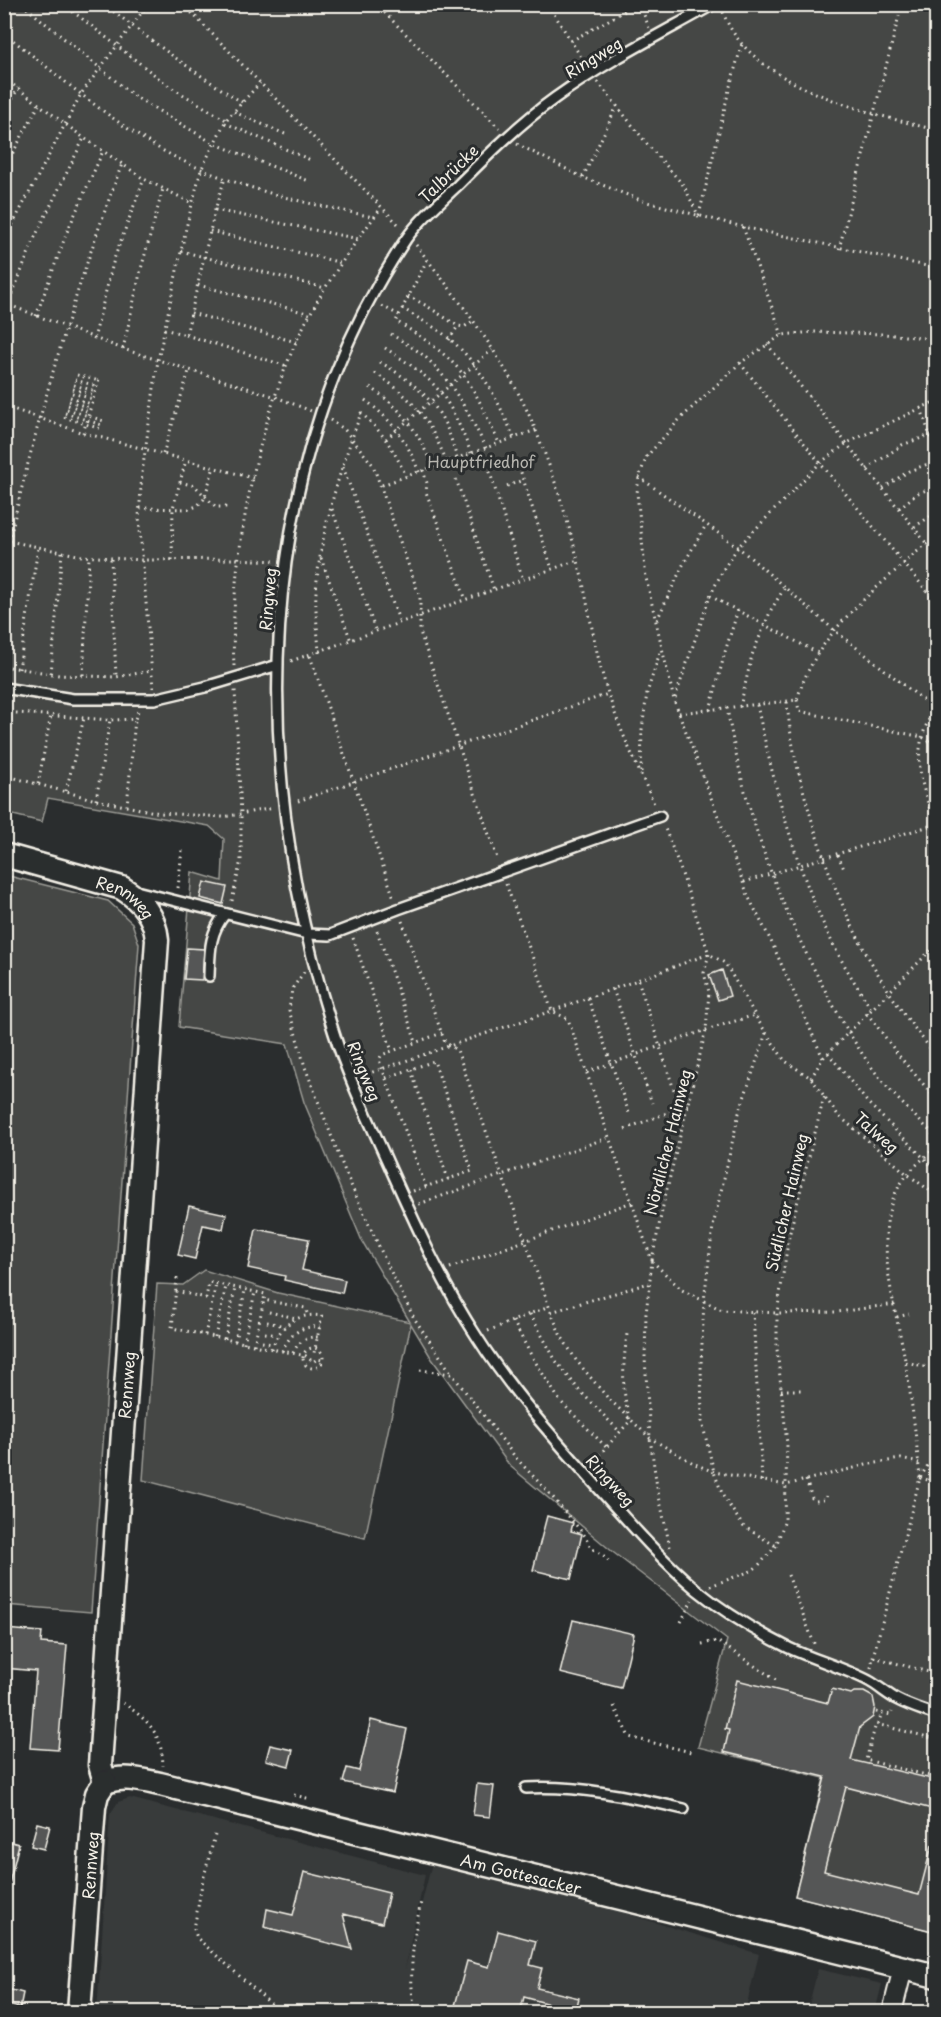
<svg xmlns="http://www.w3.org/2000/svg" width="941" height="2017" font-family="'Playpen Sans',sans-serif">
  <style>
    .built { fill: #373a3a }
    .green { fill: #444645; stroke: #9c9c96; stroke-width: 1.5 }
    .building { fill: #555756; stroke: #f4f1e8; stroke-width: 1.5 }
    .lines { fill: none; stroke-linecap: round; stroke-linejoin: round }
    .service-casing { stroke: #f4f1e8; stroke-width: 14 }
    .minor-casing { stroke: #f4f1e8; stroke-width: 22 }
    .tertiary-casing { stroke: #f4f1e8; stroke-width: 27 }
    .path { stroke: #f4f1e8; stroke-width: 3; stroke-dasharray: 1.5 4.5; stroke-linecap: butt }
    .service { stroke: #2a2d2e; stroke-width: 9 }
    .minor { stroke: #2a2d2e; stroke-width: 18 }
    .tertiary { stroke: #2a2d2e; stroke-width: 22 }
    .labels { text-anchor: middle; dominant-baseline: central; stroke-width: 6; stroke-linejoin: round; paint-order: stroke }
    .street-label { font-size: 16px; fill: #f4f1e8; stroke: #2a2d2e }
    .park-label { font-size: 16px; fill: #b6b5af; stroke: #2a2d2e }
  </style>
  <rect width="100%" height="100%" fill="#2a2d2e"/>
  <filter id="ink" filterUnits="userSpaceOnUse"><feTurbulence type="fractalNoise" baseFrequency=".0167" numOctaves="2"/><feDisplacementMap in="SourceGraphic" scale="12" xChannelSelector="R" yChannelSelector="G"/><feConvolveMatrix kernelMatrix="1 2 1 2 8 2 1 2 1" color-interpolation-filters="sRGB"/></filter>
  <g filter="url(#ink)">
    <path class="built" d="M130,1798L425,1875L405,1969L434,1855L759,1954L745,2012H97L110,1814L118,1802Z
      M818,1969L882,1984L875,2012H807Z"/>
    <path class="green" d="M5,5H936V1932L795,1896L824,1778L698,1747L727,1640L614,1553L510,1466L432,1359L411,1324L365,1538L143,1480L157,1284L183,1285L204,1270L278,1293L410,1322L362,1241L304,1102L287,1044L179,1027L192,872L222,881L224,839L209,826L48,798L42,822L5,813Z
      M5,875L108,901L132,923L139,944L91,1612L5,1605Z"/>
    <path class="building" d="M204,882L227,887L223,904L200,898Z
      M187,948L204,949L202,980L184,979Z
      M722,970L730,996L718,1000L709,975Z
      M189,1206L226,1214L223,1229L203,1225L195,1259L178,1255Z
      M256,1229L309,1239L302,1270L345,1280L342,1293L284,1280L285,1276L248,1268Z
      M547,1516L573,1523L571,1531L582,1534L571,1579L533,1570Z
      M573,1620L634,1634L621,1688L560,1673Z
      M4,1629L42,1632L41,1643L67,1645L58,1750L30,1748L36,1671L4,1668Z
      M737,1680L828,1703L832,1689L851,1694L854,1692H864L873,1697L875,1707L873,1717L860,1727L851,1760L936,1780V1810L846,1787L824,1871L919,1895L932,1845L936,1846V1932L795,1896L825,1777L724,1752L729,1730L725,1729Z
      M371,1720L407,1729L393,1793L343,1782L347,1768L359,1771Z
      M270,1745L293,1750L289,1766L266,1760Z
      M477,1784L494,1786L490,1817L473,1815Z
      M37,1823L50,1826L44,1849L31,1846Z
      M4,1840L19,1844L9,1884L4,1883Z
      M304,1872L389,1893L382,1923L343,1914L352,1949L264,1927L267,1909L293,1915Z
      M498,1931L536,1941L530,1965L542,1968L537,1988L579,1998L575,2013H551L553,2005L524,1997L520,2013H453L467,1961L489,1967Z
      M4,1988L23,1993L20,2008L4,2004Z"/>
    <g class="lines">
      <g class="service-casing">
        <path id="service" d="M714,4C661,34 605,62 555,98C520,123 489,154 458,185C440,202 420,219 406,239C249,475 250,771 334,1033C348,1078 369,1120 388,1163C415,1223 441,1282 477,1337C510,1389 551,1435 592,1481C625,1518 659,1558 697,1590C724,1612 757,1632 789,1648C815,1660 844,1668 869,1681C878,1686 887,1694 896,1699C909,1706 923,1710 936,1715
          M4,688L73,699H154L205,687L278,665
          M136,891L307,934L330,935L398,909L660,816
          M209,976C210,951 209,934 225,914
          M526,1788C579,1785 632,1797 684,1809"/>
      </g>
      <g class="minor-casing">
        <path id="minor" d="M892,2012L903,1968"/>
      </g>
      <g class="tertiary-casing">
        <g id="tertiary">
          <path id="s1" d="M4,855L122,888C142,901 155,916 157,940L100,1765L105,1782"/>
          <path id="s2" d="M105,1782C124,1775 141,1780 160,1784L936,1976"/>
          <path id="s3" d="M79,2012L94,1807L97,1794L105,1782"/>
        </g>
      </g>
      <path class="path" d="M22,4L134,96L213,143L309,181
        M63,4L169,86L226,120
        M104,4C149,39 194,73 242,102
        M183,4L400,226
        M376,4L499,128
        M548,4L586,65
        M640,4L649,28
        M930,4L936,6
        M380,9L385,4
        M723,12C749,86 869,113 936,130
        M4,33C50,69 94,107 142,138C209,182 297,202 374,217
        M571,41L637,4
        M4,78L84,138L144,179L192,203
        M598,82L648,145L684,186L699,217
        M234,112L287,135
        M4,115L18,88
        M225,123L313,161
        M517,144L582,177L643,201L743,227L936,268
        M4,169L39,105
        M583,177L617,106
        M215,210L359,239
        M699,215L729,90L742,44
        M743,227L782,335
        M210,231L342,263
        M4,241L81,94L148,4
        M416,245C461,303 508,362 536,431C553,473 567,517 578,561C589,605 594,650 608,693C620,732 639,769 655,806
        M839,249L902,4
        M181,251L325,288
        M427,260L396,321C420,336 444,351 462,373C478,394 488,420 499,443
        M198,285L311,314
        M408,296L427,306L458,326L464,327L473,321
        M4,303L123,349L276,397L311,411
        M8,305L35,237L84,138
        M382,306L399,315
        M402,308C414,316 426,322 438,330C476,356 497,397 514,438
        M191,313L296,342
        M36,316L67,232L103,151
        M164,329L186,335L215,210L225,178
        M391,334C401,341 413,347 423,355C452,380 469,414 486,448
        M186,335L287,366
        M94,339L114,259L144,179
        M449,340L458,326
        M767,344L927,544
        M385,348C405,361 426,374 441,393C454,411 463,433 471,453
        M123,349L141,269L163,189
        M380,362C405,377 431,395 444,422C450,433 453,446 457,458
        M740,363L820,463L936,602
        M375,373C415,399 428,419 447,462
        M77,375L99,381
        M75,380L97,386
        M74,385L95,391
        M370,387C405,411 416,429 433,467
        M73,389L94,395
        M72,393L93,399
        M70,397L91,404
        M365,400C393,421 406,439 419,472
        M69,401L90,408
        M68,405L89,412
        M4,406L80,432L253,478
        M921,408L936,455
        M67,409L104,421
        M65,413L102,425
        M64,417L101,429
        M330,420L344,429L373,465L420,598V632L498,861
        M83,433L99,379
        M386,439L492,350
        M163,454L189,371
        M488,466L523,580
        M501,466L517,460L552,569
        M343,467L400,623
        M867,469L902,445L936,433
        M423,470L427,483L426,492L466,600
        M639,477L738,547L834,630L936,710
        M456,479L494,590
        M180,482L195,486L216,507H228
        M382,485L536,430
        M507,486L523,480
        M883,488L909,471L936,461
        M140,508L189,509L197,506L204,499L214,467
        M899,508L918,493L936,487
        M332,509L376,632
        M914,527L936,513
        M4,540L82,556L142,560L236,559L277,561
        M321,558L351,641
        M111,559L116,677
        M172,560L173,508L186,460
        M4,564C34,428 73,295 122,164
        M710,596L818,653
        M657,620L683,565L706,525
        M319,653C318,633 315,612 316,592C320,532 340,470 361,413C384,434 393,448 406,476
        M310,656L394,898
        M291,661L578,560
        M4,666L59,675L116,677L151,671
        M234,666C229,564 255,435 296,342C318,294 350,249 381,208
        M19,669L38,548
        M51,673L62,552
        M83,675L89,557
        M153,688L139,517L142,473L158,360L186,228L201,170L226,120L260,83
        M675,698L710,596L724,568L738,547L820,463L847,443L936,401
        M797,700L799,711L922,737L936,745
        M787,702C790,740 799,777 810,814C836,904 875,983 936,1055
        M757,705C774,785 795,867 832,942C843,965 858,987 871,1009
        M740,707L752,655L771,610L785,587
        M727,708C744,810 777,901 826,992C844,1025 863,1059 888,1088C903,1105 920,1121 936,1137
        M935,709C909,749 920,784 936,825
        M710,710L725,652L738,610
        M4,712L110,720L135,719L138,711
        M679,713L797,700C812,646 852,609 893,573C907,561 920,547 936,539
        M641,772L642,730L647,693L661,649
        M4,775L96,800L160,813L223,817L274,808
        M38,784L51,715
        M66,791L84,718
        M96,800L110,720
        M298,801L608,694
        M127,806L135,719
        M838,855L844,869
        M744,882L936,824
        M506,884L552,1011L568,1019L652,1261L646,1314L645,1358L650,1438L657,1487L670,1547
        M178,888L182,850
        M232,901L241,860V814L235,690
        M402,921L444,1040L450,1046L457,1050L551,1312L560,1334L576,1360L607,1397L650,1438L695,1464L714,1472L786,1485L870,1464L901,1459L919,1463
        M377,931L416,1042
        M353,938L392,1051
        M304,972L292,989L289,1010L305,1067L346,1174L387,1264L414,1318L452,1374
        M638,980L680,1108
        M613,989L652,1103
        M588,998L629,1113
        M867,1013L900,1057L936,1099
        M766,1033L739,1113L713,1226L704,1301L701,1364L702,1422L714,1472L723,1496L743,1526L776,1546
        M828,1053L868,1103L936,1170
        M823,1058L771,941L749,898L674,700L646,578L637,493L639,477L647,456L679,420L740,363L782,335L814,332L884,334L936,339
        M411,1070L448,1179
        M587,1072L706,1030L755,1015
        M361,1076L552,1011L709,954L725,963L759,1022L785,1061L811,1078L838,1115L907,1174L936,1195
        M386,1078L434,1061L472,1171L413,1191
        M811,1078L823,1058L936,945
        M625,1129L688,1105
        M426,1187L379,1060L381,1056L384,1054L442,1033
        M419,1204L610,1137
        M652,1260L664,1201L706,1030L709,992L704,973L709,954L679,865L664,826
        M652,1261L682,1290L722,1310L777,1313L838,1312L895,1304
        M450,1268L632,1202
        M177,1278L172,1328L306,1356L313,1362L317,1359L323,1360
        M176,1291L206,1298L209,1282L265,1294L264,1300L305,1308L308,1315
        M269,1312L296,1318
        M551,1312L649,1283
        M753,1312L762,1481
        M530,1314L556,1361L579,1390L620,1432
        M897,1317L909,1314
        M513,1321L531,1355L560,1401L606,1447
        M267,1322L285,1326
        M488,1331L549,1306
        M265,1333L277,1335
        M205,1335L216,1284
        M215,1337L226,1286
        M225,1339L235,1288
        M235,1341L245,1290
        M262,1342L272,1344
        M244,1343L255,1292
        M254,1345L264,1300
        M303 1358a10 10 0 1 1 20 0a10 10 0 1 1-20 0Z
        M272,1349C279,1325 298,1312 322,1316L314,1353
        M282,1351C290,1334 301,1325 320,1327
        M293,1353C298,1342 306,1336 318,1337
        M906,1362L936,1369
        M420,1370L452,1374L516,1458L550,1494L586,1537L591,1548L604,1556L611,1564
        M781,1390H803
        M591,1464L630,1421C621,1388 623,1367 627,1334
        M920,1478C916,1436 911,1395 904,1354C896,1311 878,1250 890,1208C898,1179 915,1166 936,1147
        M920,1478L936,1482
        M806,1480L812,1498L816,1501L825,1500L826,1496
        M788,1575L815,1646
        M710,1586L751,1571L758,1566L776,1546L785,1520L787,1444L777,1349V1313L789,1236L824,1097
        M681,1622L692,1600
        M702,1644L717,1641L776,1680
        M873,1657L920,1478L936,1452
        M871,1668L873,1657L936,1674
        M935,1674L936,1667
        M123,1703C148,1720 162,1733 163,1766
        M614,1706L629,1737L691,1752
        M876,1712L891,1715L892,1712
        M878,1724L882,1713
        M936,1739L876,1724L866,1760L934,1777L936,1767
        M294,1795L311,1799
        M215,1835L202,1884L194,1929L197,1938L273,2006L288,2012
        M931,1952L936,1931
        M415,2012C408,1976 413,1938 421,1902"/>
      <use href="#service" class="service"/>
      <use href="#minor" class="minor"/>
      <use href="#tertiary" class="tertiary"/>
    </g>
  </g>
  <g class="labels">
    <g class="street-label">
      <text transform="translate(593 57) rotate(-31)">Ringweg</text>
      <text transform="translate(448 173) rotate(-44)">Talbrücke</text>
      <text transform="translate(267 599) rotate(-85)">Ringweg</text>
      <text stroke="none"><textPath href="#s1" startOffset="130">Rennweg</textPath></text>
      <text transform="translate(365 1071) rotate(68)">Ringweg</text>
      <text transform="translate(877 1132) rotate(41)">Talweg</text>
      <text transform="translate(667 1142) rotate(-76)">Nördlicher Hainweg</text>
      <text transform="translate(786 1202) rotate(-77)">Südlicher Hainweg</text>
      <text transform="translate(126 1385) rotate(-86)">Rennweg</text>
      <text transform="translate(611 1480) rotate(48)">Ringweg</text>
      <text stroke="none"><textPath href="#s3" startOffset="147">Rennweg</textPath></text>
      <text stroke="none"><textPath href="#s2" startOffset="428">Am Gottesacker</textPath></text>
    </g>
    <g class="park-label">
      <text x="481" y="461">Hauptfriedhof</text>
    </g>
  </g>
  <rect width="941" height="2017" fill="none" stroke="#2a2d2e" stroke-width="24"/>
  <rect x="12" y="12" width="917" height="1993" fill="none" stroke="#f4f1e8" stroke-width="2" filter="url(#ink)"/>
</svg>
